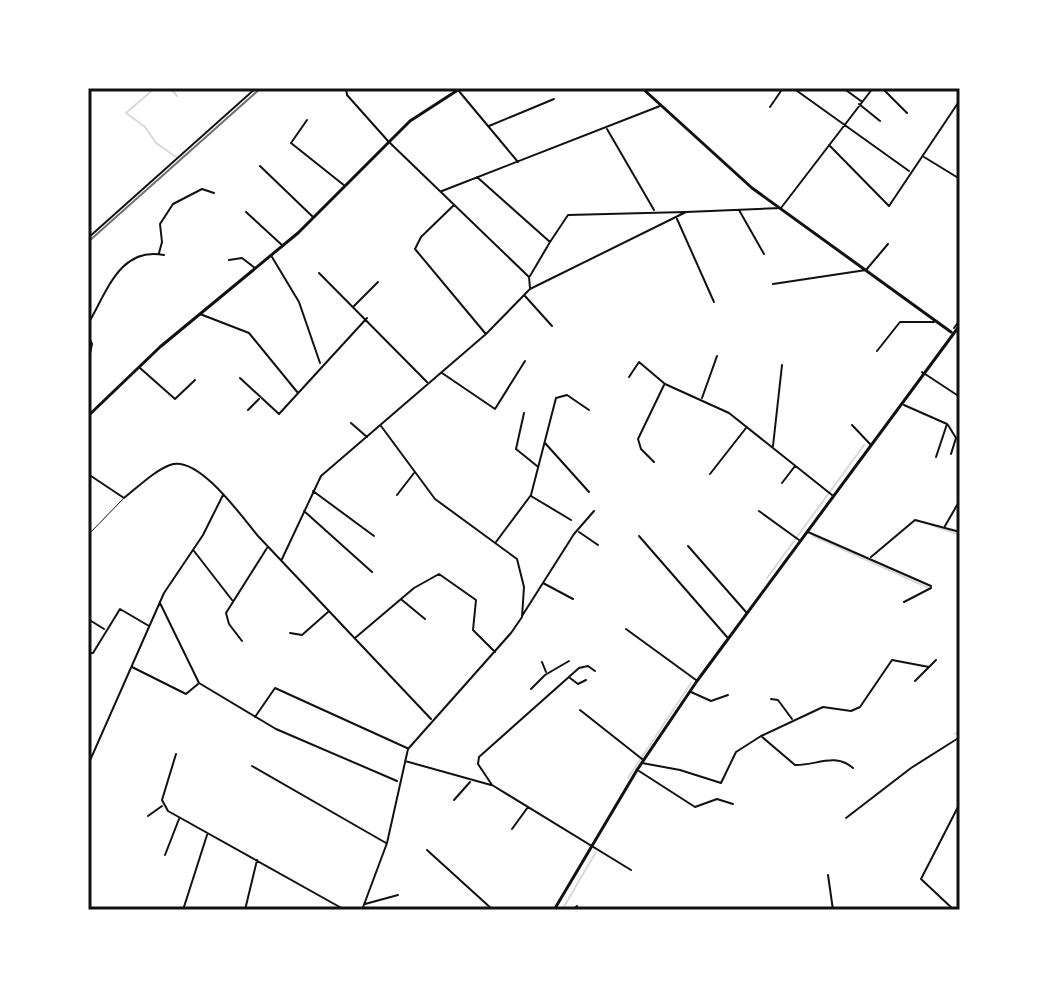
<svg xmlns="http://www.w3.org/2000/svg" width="1048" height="998" font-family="'Open Sans',sans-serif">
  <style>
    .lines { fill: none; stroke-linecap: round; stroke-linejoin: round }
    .stream { stroke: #d9d9d9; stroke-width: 2 }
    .service { stroke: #111; stroke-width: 1 }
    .minor { stroke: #111; stroke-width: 2 }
    .tertiary { stroke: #111; stroke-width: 3 }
    .rail { stroke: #707070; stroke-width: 2 }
    .neatline { fill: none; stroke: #111; stroke-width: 3 }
  </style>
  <rect width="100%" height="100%" fill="#fff"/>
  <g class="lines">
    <path class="stream" d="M155,88L126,113L145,127L156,143L176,157
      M170,88L177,96
      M931,525L960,535
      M813,536L929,588
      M767,578L864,445
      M955,734L960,732
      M628,778L691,683
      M562,910L596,852"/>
    <path class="service" d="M88,535L123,499"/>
    <path class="minor" d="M346,88L347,95L388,141L529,277L530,288
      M793,88L909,171
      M843,88L861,101
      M882,88L907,113
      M458,90L518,162
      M859,104L880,121
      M770,107L783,88
      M307,120L291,143L345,186
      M489,126L554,99
      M607,129L654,210
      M829,145L889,206L960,100
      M924,157L960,179
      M260,166L313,217
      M477,177L550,242L530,276
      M442,191L660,106
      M454,205L421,237L415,249L485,333
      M739,210L764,254
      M246,212L283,246
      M677,219L714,302
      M88,238L256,88
      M550,242L568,215L685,212
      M159,253L162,242L160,224L173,204L202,189L214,193
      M272,257L299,302L320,363
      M229,260L242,258L255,268
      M319,273L427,382
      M773,284L866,270L888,244
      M525,296L552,326
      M354,306L378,282
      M200,314L249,333L298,393
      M88,324C107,292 120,246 164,255
      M954,328L960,320
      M88,335L92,344L88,363
      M877,351L900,322H934
      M140,368L175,399L195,380
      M922,372L960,397
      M442,373L495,409L525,361
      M629,377L639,362L665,384L729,413L832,495
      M240,378L279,414L367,318
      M702,398L717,356
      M904,405L947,424L936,457
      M248,410L259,399
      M524,413L516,449L537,466
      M351,423L367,437
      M852,425L870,444
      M948,425L956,438L951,454
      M545,443L589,492
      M773,446L782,365
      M654,462L641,449L638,439L664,385
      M88,474L124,498C138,487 154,471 170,465C198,454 242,517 258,536L431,719
      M710,474L746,428
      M782,483L795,466
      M313,491L374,536
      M397,495L414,473
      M531,496L571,520
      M304,511L372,572
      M759,511L799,540
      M945,526L960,500
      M579,532L598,545
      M808,532L931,586
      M639,536L727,637
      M496,542L531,495L556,398L567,395L589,410
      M688,546L746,612
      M194,551L232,600
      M871,557L915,520L960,532
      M282,559L321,476L486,334L530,289L686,212L781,208L873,88
      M543,583L573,599
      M402,600L425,619
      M904,602L931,588
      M160,603L199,683L276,729L397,781
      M522,616L574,534L594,511
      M88,619L104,629
      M626,629L696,680
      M290,633L302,635L328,612
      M355,638L414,588L439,574L476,600L473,630L495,652
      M242,641L229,624L226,613L267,548
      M88,653H93L120,609L149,626
      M542,662L546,672
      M132,667L186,694L198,684
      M595,671L588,666L579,668L479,757L478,764L492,785L631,870
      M570,678L578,684L586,680
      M915,681L936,660
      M531,689L545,675L569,661
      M691,692L711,701L728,695
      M771,699L778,700L792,719
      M580,710L642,759
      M255,717L275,688L407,748
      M761,736L795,765C815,766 835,752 853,768
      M176,754L162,800L168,811L345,910
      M405,761L491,785
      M642,763L680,770L721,783L736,752L761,736L823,707L851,711L860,707L892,660L929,667
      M88,765L164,593L203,535L223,495
      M252,766L386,843
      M639,771L695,807L717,799L733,804
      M454,800L470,782
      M148,816L162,806
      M846,818L911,768L960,737
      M512,829L528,807
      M427,850L493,910
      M165,855L179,819
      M828,875L833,910
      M365,904L398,895
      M183,910L207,835
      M245,910L257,860
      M362,910L387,843L408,749L511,633L522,617L524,587L517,559L435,499L381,426
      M573,910L577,906
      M954,910L921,879L960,803"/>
    <path class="tertiary" d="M642,88L752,188L951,332
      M88,416L160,347L298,233L410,121L461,88
      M554,910L637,770L697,681L960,325"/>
    <path class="rail" d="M88,242L261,88"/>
  </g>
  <rect width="1048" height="998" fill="none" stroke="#ffffff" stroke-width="180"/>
  <rect x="90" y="90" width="868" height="818" class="neatline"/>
</svg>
